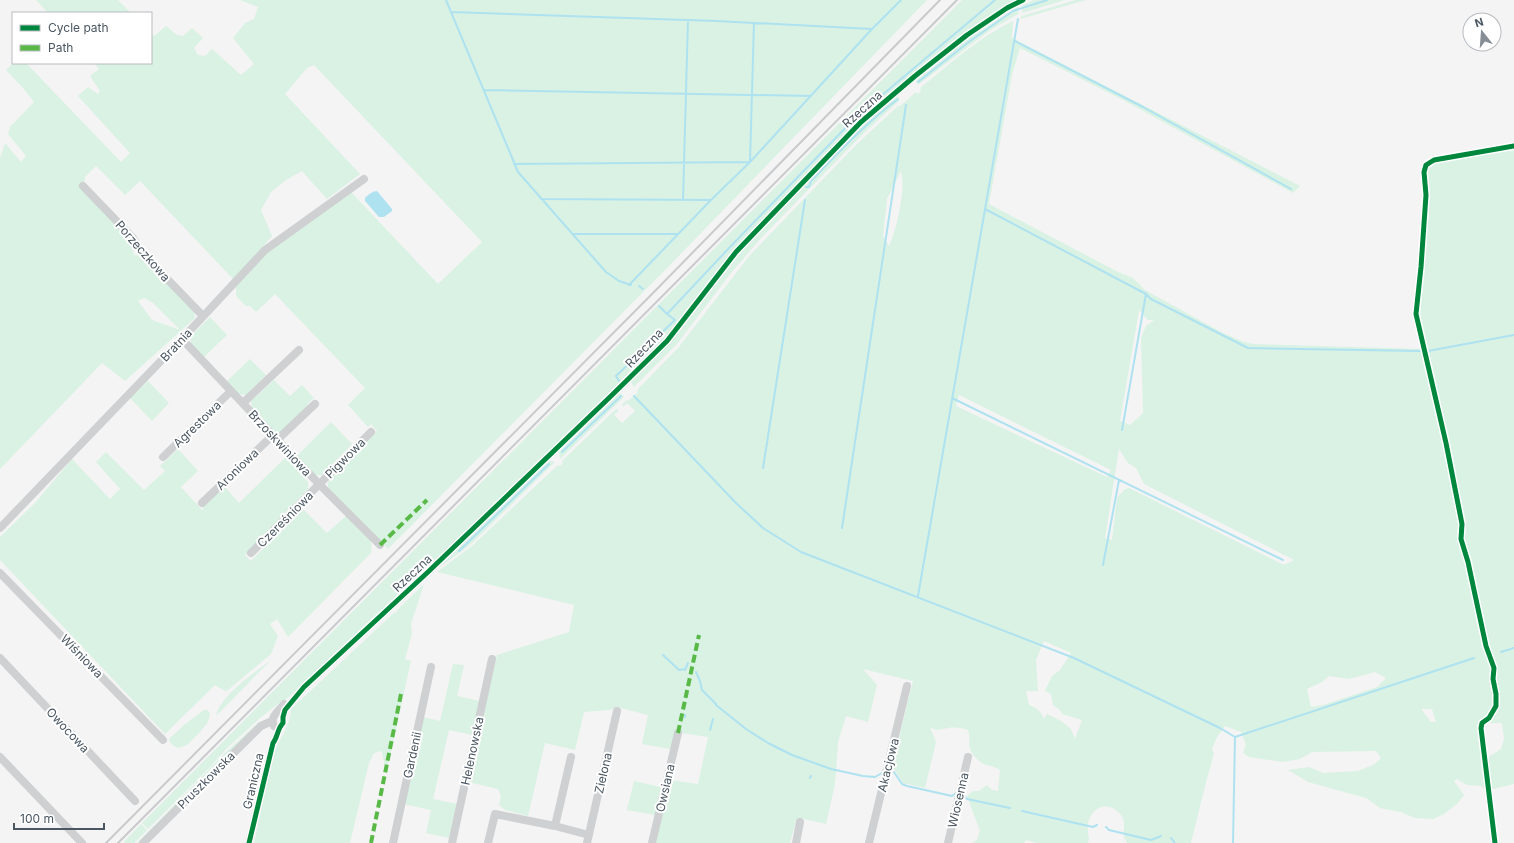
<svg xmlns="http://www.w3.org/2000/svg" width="1514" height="843" font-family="Inter,sans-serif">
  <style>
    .green { fill: #d9f2e3; fill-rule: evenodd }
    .water { fill: #aee2f0 }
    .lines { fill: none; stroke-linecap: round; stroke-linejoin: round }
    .stream { stroke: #aee2f0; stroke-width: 2 }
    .minor { stroke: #ced0d2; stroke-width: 8 }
    .rail { stroke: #c9cacc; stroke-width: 2 }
    .quiet { stroke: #58b947; stroke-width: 4; stroke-dasharray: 8 4; stroke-linecap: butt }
    .cycleway-casing { stroke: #fff; stroke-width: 8 }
    .cycleway { stroke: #00873e; stroke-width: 5 }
    .labels { text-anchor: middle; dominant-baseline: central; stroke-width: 4; stroke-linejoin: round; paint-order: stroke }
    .street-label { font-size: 12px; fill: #4a5661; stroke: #fff }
  </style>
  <rect width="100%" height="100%" fill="#f4f4f4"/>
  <path class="green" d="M36,0H118L131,13H48Z
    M240,0H927L669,266L388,549L328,489V482L377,431L371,424L368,427L348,405L365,388L275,294L256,312L250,306H246L236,296V286L269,251L351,192L438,284L482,242L314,65L307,68L285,94L360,174L327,199L302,171L286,180L271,192L261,210L272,236L234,280L140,181L125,195L96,166L85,177L84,183L131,239V245L134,255L140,256L194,311L195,318L125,381L102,363L0,469V158L5,143L21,162L26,156L8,134L10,127L34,102L23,88L6,70L13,63H26L121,162L130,153L78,96L88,87L98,94L100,91L90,76L99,69L94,63H151V34L154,36L166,26L177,35L183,36L192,28L203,38L194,48L198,55L205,56L212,49L241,75L254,64L233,38L245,23L254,19L258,7ZM144,298L153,303L180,330L152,320L138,301Z
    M962,0H1016L856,123L739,244L662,341L433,563L302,685L283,702L282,701L260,718L225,750L212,765L148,829L142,823Z
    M1034,0H1065L1022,13L1023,5Z
    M1076,0H1086L1020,19L1022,16L1025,15Z
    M1019,6L1018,14L989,31L918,85L916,81L968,39Z
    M1013,21L1012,38L1300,186L1293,193L1123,100L1020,48L1012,75L989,204L1118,272L1133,278L1145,290L1221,332L1244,342L1254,344L1421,349L1422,353H1426L1419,324L1418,312L1424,264L1429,193L1426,172L1427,166L1435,162L1514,148V784L1485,791L1482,786L1467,785L1457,779L1454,781L1464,795L1457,804L1444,814L1433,819L1415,818L1401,812L1380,808L1366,798L1308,782L1288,770L1309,767L1323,773L1358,771L1375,764L1381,758L1376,751L1312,752L1300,759L1283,762L1249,757L1243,753L1246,745L1241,732L1225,726L1217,737L1212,749L1214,753L1205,786L1191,843H1127C1121,836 1126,826 1123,819C1121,813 1115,808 1109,807C1095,804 1086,819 1088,831C1088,836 1090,837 1088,843H1037L1026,840L1024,843H972L977,840L980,831L967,796L973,791H979L987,785L992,790L998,791L1000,770C992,765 987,766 982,763C978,761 971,753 970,749C968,743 971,738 968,730C962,728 955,727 948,728C940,729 938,732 930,727L936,742L925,788L903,783L893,767L901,729L913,681L863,669L877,685L868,722L846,716L838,742L835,784L826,824L800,818L796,821L790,843H656L669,780L698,784L708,737L675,732L670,749L642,744L648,715L617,707L610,710L584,712L575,750L545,743L528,816L505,810L499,805L501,796L498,789L468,782L497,655L569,632L574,605L437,572L472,546L558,465L560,466L563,463L562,461L616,409L619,410L614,415L622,423L635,411L627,403L623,407L622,404L627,400L628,401L638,392L637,390L678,348L750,255L855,146L899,105V107L916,92L918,94L921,91L920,88C950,64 979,37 1013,21ZM901,171C906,187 897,230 889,246L883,236L887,199ZM1139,310L1148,320H1154L1146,326L1141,338L1143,413L1130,425L1120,421ZM959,395L1111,470L1107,477L956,406ZM1119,449L1128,463L1136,468L1144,484L1294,560L1284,565L1129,488L1125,489L1117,498L1112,540L1105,538ZM1044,641L1071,653L1060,670L1052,676L1045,691L1051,694L1053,705L1060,710L1062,714L1082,720L1075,739L1071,729L1061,721L1047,714L1044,719C1041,711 1037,708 1029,705L1026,691H1038L1036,660ZM1375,672L1386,678L1377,687L1323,705L1311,707L1307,689L1322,682L1329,676L1349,679ZM1421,709H1432L1436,722H1431ZM1482,723H1502L1504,739L1501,749L1487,758Z
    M897,96L899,98V101L866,131L762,237L731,273L677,344L634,387L631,382L668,344L686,323L733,260L867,121Z
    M210,317L227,335L204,357L191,343V336Z
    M250,359L266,375L246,395L239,394L227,381Z
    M274,380L290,396L302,385L314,398L308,403L307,407L281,433L275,432L252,408L251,401Z
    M148,381L169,403L152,421L130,398Z
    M620,393L624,397L560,459L559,452Z
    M331,422L352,444L322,475H315L297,456Z
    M178,449L198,471L181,487L203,511V506L224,486L239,503L286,457L308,482V489L245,555L251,561L302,508L327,533L347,515L369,539C372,544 372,547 371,553L288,637L277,619L270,624L278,636L271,654L228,690L225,691L215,685L165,734L0,560V537L35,503L72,459L110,499L120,489L96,462L106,452L144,490L165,471L160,466Z
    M550,461L555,462L470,545L437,569L547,462Z
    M424,584L411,624L412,634L405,659L411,661L386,774L382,751L374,753L369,763L350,843H254C261,814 266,784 274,755C279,738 290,728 291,709L395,612L396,613L397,610Z
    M272,659L216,716C221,694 255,673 272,659Z
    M453,664L464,665L457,696L480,701L473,735L449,730L433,799L457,804L449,838L426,833L431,810L404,804L423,717L440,721Z
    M204,710H208L210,714L208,722L199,733L187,745L178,748L171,744L169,739L184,725Z
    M259,722L261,723L140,843H137L226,752Z
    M634,781L661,787L655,815L627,810Z
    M141,824L147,830L134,843H123Z"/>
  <path class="water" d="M377,191L392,209V211L384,217H379L365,201V198C368,195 372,191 377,191Z"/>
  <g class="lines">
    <path class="stream" d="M446,0L518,172L606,272L619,281L631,285
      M451,12L716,21L872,29
      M1015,41L1143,107L1291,189
      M918,82L970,41L1013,11L1047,0
      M484,90L811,96
      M514,164L750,162L754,23
      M806,187H809L811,181C839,152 866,123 898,99
      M541,199L711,200
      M683,200L688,20
      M985,209L1146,294L1151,299L1248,348L1421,351
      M574,234H678
      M629,285L711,200L750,162L872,29L901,0
      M639,286L643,289
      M659,306L667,314
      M1428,351L1514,335
      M619,381L616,376L675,320L667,314L730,247L856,117L995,0
      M634,396L736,503L763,528L801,552L1074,658L1220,728L1235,737L1233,843
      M952,398L1283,560
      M1122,430L1146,294
      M562,452L621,396
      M763,468L805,200
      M842,528L906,105
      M459,551L549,464
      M1103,565L1119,480
      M918,596L1018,19
      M1501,652L1514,648
      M663,655L679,670L685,669
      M685,670L688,663
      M696,672L700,681L702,690L716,704
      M716,705L746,729L768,743L792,755L831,769L863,776L875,777L882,773
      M685,717V715
      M710,730L713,719
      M1235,737L1474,658
      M894,772L902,784L907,786L952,796L956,793
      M810,778L811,776
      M964,795L967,799L1010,808
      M1022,811L1093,827L1097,825
      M1106,827L1109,830L1151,840L1161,836
      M1171,838L1175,843"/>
    <path class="minor" d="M83,186L133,238L143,254L203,316
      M182,339L319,484L380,545
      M243,403L299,350
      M277,440L315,404
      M163,457L231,391
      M202,503L273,435
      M0,528L182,339L265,250L364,179
      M251,553L371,432
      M0,573L163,740
      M0,658L135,801
      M274,726C269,717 279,711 284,704
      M0,757L82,843
      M571,757L555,826L589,835
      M143,843L261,726L272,721
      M249,843L273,743C278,737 277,729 283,723V717L285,710L304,687L428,572L611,396L667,341L736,252L861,122L915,76L967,35L1007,8L1023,0
      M393,843L431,667
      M452,843L492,659
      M488,843L495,814L555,826
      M587,843L617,711
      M652,843L678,733
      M796,843L800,822
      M869,843L907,686
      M948,843L968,757"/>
    <path class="rail" d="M106,843L654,292L940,0
      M118,843L957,0"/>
    <path class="quiet" d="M380,545L427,500
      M678,733L699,635
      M371,843L401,694"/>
    <g class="cycleway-casing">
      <path id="cycleway" d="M249,843L273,743C278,737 277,729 283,723V717L285,710L304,687L428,572L611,396L667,341L736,252L861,122L915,76L967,35L1007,8L1023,0
        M1495,843L1481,728L1482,723L1489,718L1496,706V694L1493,679L1494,668L1486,646L1468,562L1461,539L1462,524L1446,443L1416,314L1421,267L1426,195L1424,172L1426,165L1434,160L1514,146"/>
    </g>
    <use href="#cycleway" class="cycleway"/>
  </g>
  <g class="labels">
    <g class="street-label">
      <text transform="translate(862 109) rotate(-42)">Rzeczna</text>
      <text transform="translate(143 251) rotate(49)">Porzeczkowa</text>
      <text transform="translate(176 345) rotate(-47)">Bratnia</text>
      <text transform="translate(644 348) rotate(-46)">Rzeczna</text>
      <text transform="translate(197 424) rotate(-44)">Agrestowa</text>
      <text transform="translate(280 443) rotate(47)">Brzoskwiniowa</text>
      <text transform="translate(345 458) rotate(-45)">Pigwowa</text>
      <text transform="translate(237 469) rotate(-44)">Aroniowa</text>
      <text transform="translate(285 519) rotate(-45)">Czereśniowa</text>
      <text transform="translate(412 573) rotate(-43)">Rzeczna</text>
      <text transform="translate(82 656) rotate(46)">Wiśniowa</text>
      <text transform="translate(68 730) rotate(47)">Owocowa</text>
      <text transform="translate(472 751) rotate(-78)">Helenowska</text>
      <text transform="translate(412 755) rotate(-78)">Gardenii</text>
      <text transform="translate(888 765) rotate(-76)">Akacjowa</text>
      <text transform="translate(603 773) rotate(-77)">Zielona</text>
      <text transform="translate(206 780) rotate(-45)">Pruszkowska</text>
      <text transform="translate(253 781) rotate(-77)">Graniczna</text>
      <text transform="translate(665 788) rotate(-77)">Owsiana</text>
      <text transform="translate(958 800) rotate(-77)">Wiosenna</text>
    </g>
  </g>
  <rect x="12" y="12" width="140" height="52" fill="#ffffff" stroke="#b7bbc0"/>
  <rect x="20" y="25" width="20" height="6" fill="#00873e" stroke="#b7bbc0"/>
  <text x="48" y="32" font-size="12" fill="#4a5661">Cycle path</text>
  <rect x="20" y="45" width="20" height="6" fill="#58b947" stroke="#b7bbc0"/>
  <text x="48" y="52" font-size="12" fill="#4a5661">Path</text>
  <g transform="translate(1482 32) rotate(343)"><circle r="19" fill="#ffffff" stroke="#b7bbc0"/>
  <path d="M0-3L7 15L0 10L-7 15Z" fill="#868d94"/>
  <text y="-6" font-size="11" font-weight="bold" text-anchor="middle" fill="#4a5661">N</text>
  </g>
  <path d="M14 823v6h90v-6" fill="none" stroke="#4a5661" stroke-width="2"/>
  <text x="20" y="823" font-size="12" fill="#4a5661" stroke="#ffffff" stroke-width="3" paint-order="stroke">100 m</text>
</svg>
